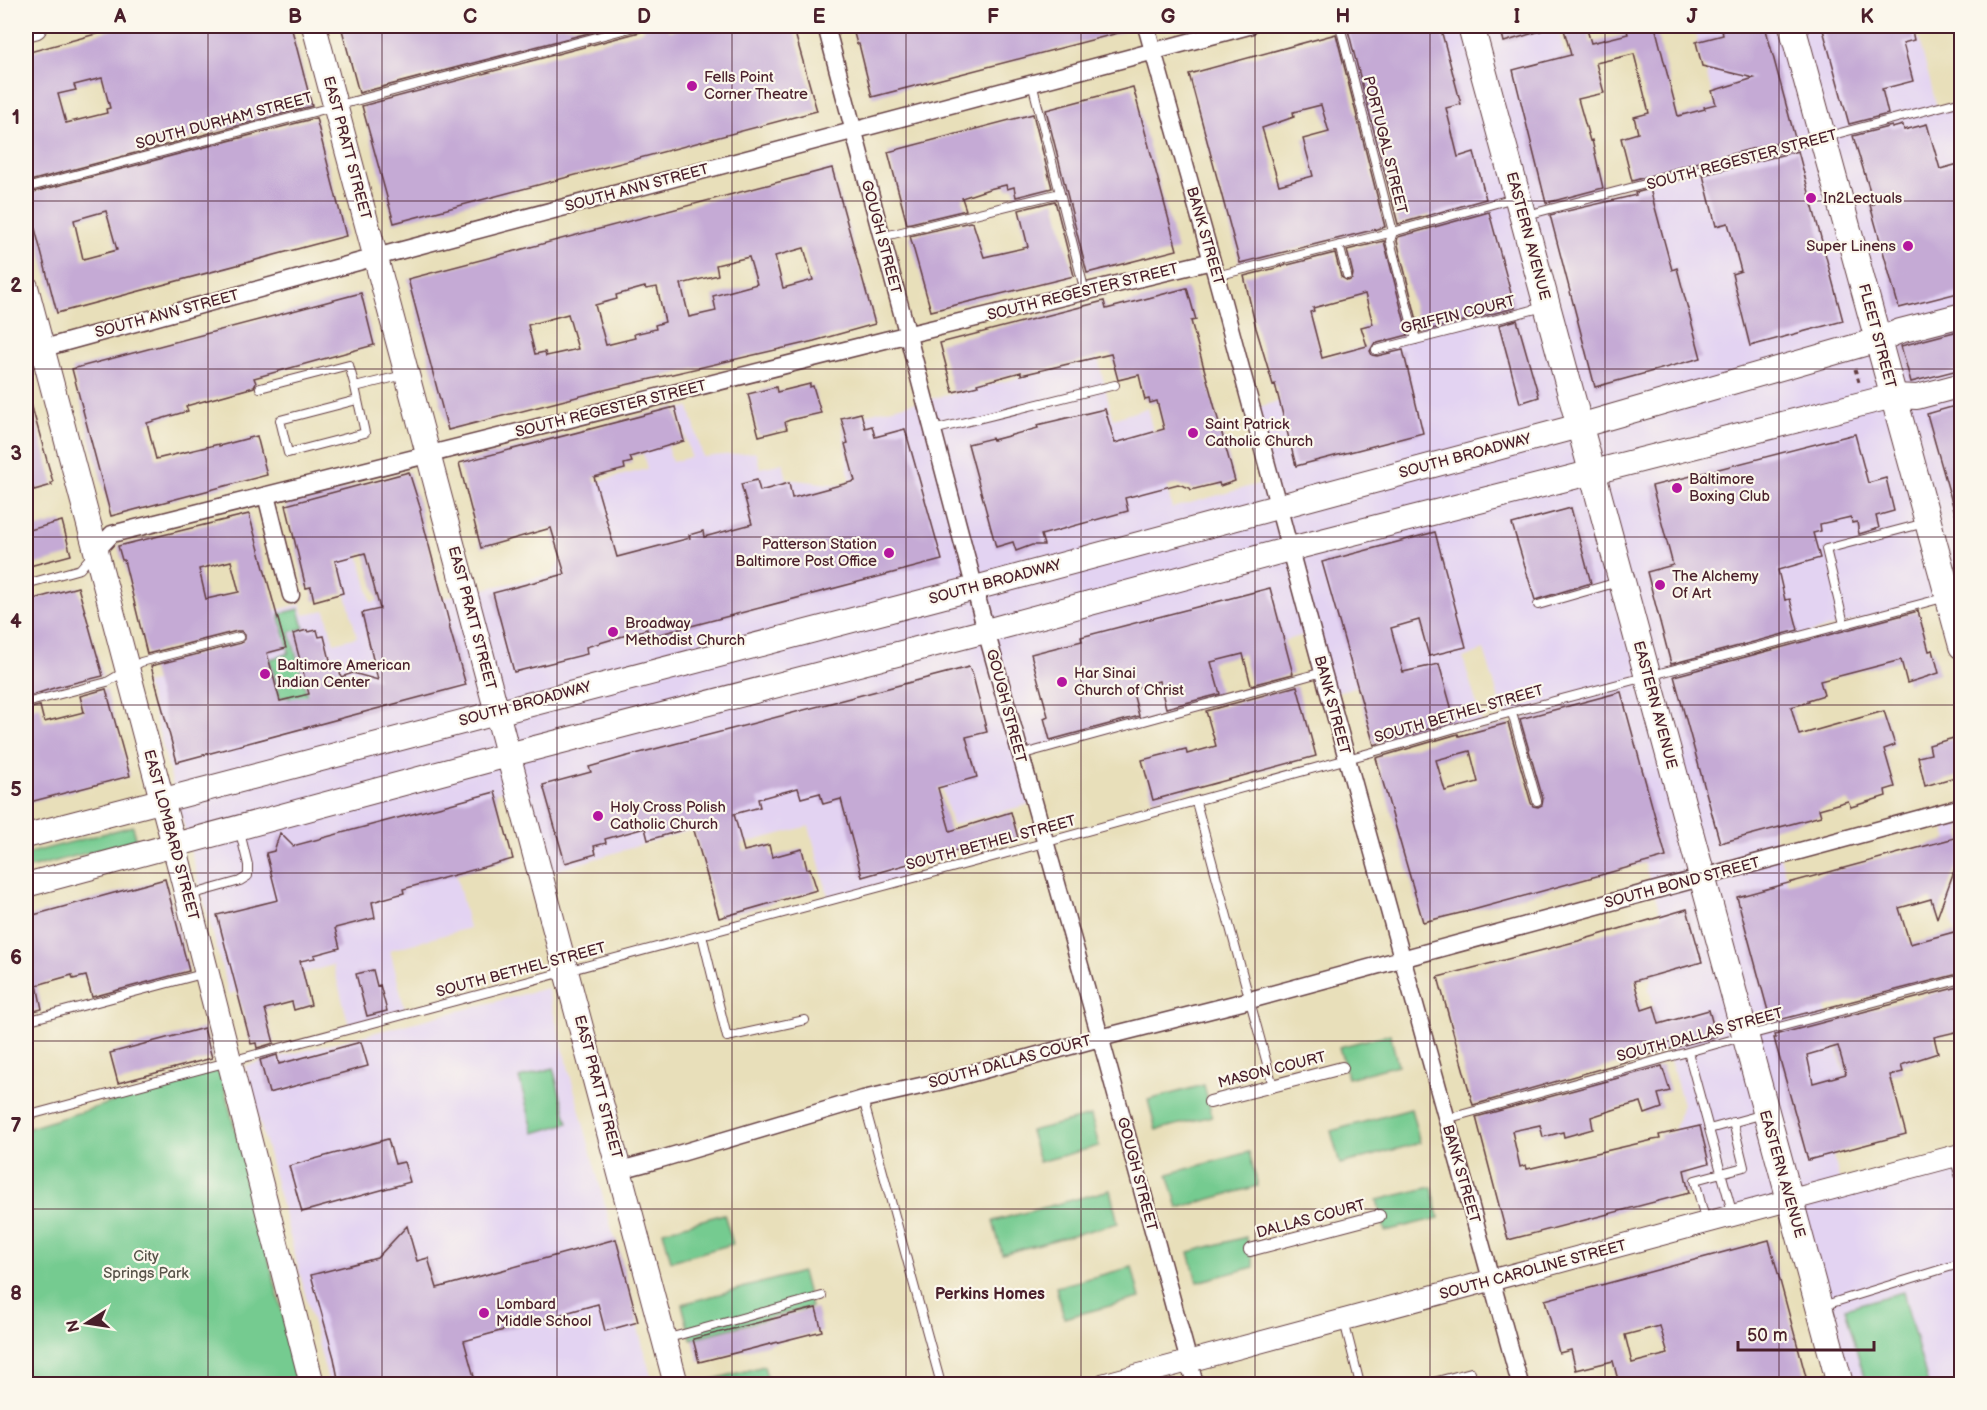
<svg xmlns="http://www.w3.org/2000/svg" width="1987" height="1410" font-family="'Balsamiq Sans',sans-serif">
  <style>
    .built { fill: #e3d3f2 }
    .green { fill: #75cb90; stroke: #60755e; stroke-width: 1.5 }
    .building { fill: #c5aad5; fill-rule: evenodd }
    .lines { fill: none; stroke-linecap: round; stroke-linejoin: round }
    .service-casing { stroke: #623c40; stroke-width: 10 }
    .pedestrian-casing { stroke: #623c40; stroke-width: 14 }
    .minor-casing { stroke: #623c40; stroke-width: 19 }
    .tertiary-casing { stroke: #623c40; stroke-width: 23 }
    .secondary-casing { stroke: #623c40; stroke-width: 26 }
    .primary-casing { stroke: #623c40; stroke-width: 28 }
    .path { stroke: #623c40; stroke-width: 3; stroke-dasharray: 4.5 4.5; stroke-linecap: butt }
    .service { stroke: #fff; stroke-width: 8 }
    .pedestrian { stroke: #fff; stroke-width: 12 }
    .minor { stroke: #fff; stroke-width: 16 }
    .tertiary { stroke: #fff; stroke-width: 21 }
    .secondary { stroke: #fff; stroke-width: 24 }
    .primary { stroke: #fff; stroke-width: 26 }
    .grid { fill: none; stroke: #4a1f2b; stroke-width: 1.5; stroke-opacity: 0.55 }
    .poi-dot { fill: #b5179e; stroke: #fbf7ec; stroke-width: 2 }
    .labels { text-anchor: middle; dominant-baseline: central; stroke-width: 4.5; stroke-linejoin: round; paint-order: stroke }
    .poi-label { font-size: 15px; fill: #4a1f2b; stroke: #fbf7ec; text-anchor: start }
    .street-label { font-size: 15px; fill: #4a1f2b; stroke: #fbf7ec }
    .park-label { font-size: 15px; fill: #575349; stroke: #fbf7ec }
    .neighbourhood-label { font-size: 16px; font-weight: bold; fill: #4a1f2b; stroke: #fbf7ec }
    .neatline { fill: none; stroke: #4a1f2b; stroke-width: 2 }
    .grid-label { font-size: 20px; text-anchor: middle; font-weight: bold; fill: #4a1f2b }
  </style>
  <rect width="100%" height="100%" fill="#fbf7ec"/>
  <filter id="ink" filterUnits="userSpaceOnUse"><feTurbulence type="fractalNoise" baseFrequency=".0167" numOctaves="2"/><feDisplacementMap in="SourceGraphic" scale="12" xChannelSelector="R" yChannelSelector="G"/><feConvolveMatrix kernelMatrix="1 2 1 2 8 2 1 2 1" color-interpolation-filters="sRGB"/></filter>
  <filter id="wash" filterUnits="userSpaceOnUse"><feTurbulence type="fractalNoise" baseFrequency=".008" numOctaves="4" result="noise"/><feDisplacementMap in="SourceGraphic" scale="24" xChannelSelector="R" yChannelSelector="G"/><feGaussianBlur stdDeviation="1.35" result="paint"/><feColorMatrix in="noise" values="0 0 0 0 0 0 0 0 0 0 0 0 0 0 0 0 0 1.4 0 .05"/><feComposite in="paint" operator="in"/></filter>
  <g filter="url(#wash)">
    <rect width="100%" height="100%" fill="#e8dfba"/>
    <path class="built" d="M1340,26H1557L1604,195L1730,161L1694,26H1913L1917,39H1919L1937,108L1961,102V592L1724,656L1746,742L1854,1106L1828,1128L1841,1188L1961,1156V1384H1841L1792,1202L1701,1226L1674,1132L1683,1104L1649,989L1652,974L1678,966L1625,804L1565,749L1552,703L1504,716L1484,650L1463,658L1482,722L1457,729L1439,664L1325,695L1308,634L1211,661L1222,701L1025,754L1038,802L952,825L935,762L876,779L904,879L829,899L809,826L742,844L694,829L541,875L517,787L440,808L469,928L390,950L406,1014L350,1029L333,965L229,994L146,684L184,674L180,659L247,641L242,619L301,604L304,615L325,610L334,643L357,637L333,545L355,539L371,602L388,598L391,609L553,574L565,549L554,492L647,469L635,420L656,415L672,462L691,457L678,409L689,407L703,457L756,452L760,468L783,463L787,479L850,486L842,420L1098,359L1113,419L1147,408L1172,508L1266,482L1248,410L1326,388L1325,357L1460,322L1417,168L1380,177Z
      M1961,809V955L1946,898L1958,878L1941,815Z
      M547,988L653,1384H329L245,1066Z"/>
    <path class="green" d="M299,609L304,628L290,632L307,695L297,729L289,697L280,698L270,659L287,654L289,651L279,614Z
      M133,826L136,840L26,869V854Z
      M1390,1034L1398,1065L1348,1078L1339,1047Z
      M553,1068L568,1123L534,1133L519,1078Z
      M216,1070L221,1075L301,1384H26V1129Z
      M1204,1085L1212,1116L1156,1130L1148,1100Z
      M1411,1109L1420,1143L1340,1164L1331,1131Z
      M1091,1116L1099,1146L1039,1162L1030,1131Z
      M1249,1152L1258,1186L1178,1208L1168,1174Z
      M1432,1187L1439,1218L1385,1231L1377,1200Z
      M1110,1190L1118,1223L1002,1254L993,1221Z
      M724,1214L733,1244L671,1261L663,1231Z
      M1246,1237L1254,1267L1197,1282L1189,1252Z
      M1132,1267L1140,1298L1064,1318L1056,1287Z
      M802,1272L811,1307L691,1339L682,1304Z
      M1903,1292L1928,1384H1866L1845,1308Z
      M764,1366L769,1384H704L703,1382Z"/>
    <g id="blocks">
      <path class="building" d="M125,26H291L312,106L26,182V53ZM102,78L110,108L106,109L107,113L66,123L58,94L76,90L74,85Z
        M341,26H615L359,93Z
        M644,26H668L669,31L691,26H793L817,111L394,223L362,106L640,32L643,30Z
        M852,26H1125L1126,31L872,97L859,44H857Z
        M1366,26H1440L1461,104L1446,108L1458,157L1474,152L1486,199L1398,224L1348,30Z
        M1500,26H1546L1547,29L1504,42Z
        M1563,26H1586L1591,43L1628,34L1626,26H1655L1678,116L1705,109L1704,107L1716,104L1712,91L1754,78L1702,66L1696,42L1723,35L1721,26H1765L1795,138L1684,166L1632,181L1621,138L1638,133L1634,117L1649,113L1634,54L1596,63L1604,93L1578,99L1590,141L1592,140L1603,188L1546,203L1513,70L1571,55Z
        M1822,26H1911L1914,40L1903,43L1913,81L1882,89L1888,114L1849,124Z
        M1336,34L1385,227L1240,263L1189,74ZM1321,105L1329,132L1303,139L1313,176L1279,185L1262,128L1294,117L1293,112Z
        M1133,87L1177,250L1087,273L1046,110Z
        M1033,114L1052,188L1016,197L1014,187L1007,189L1006,185L989,189L962,198L966,210L907,224L888,152Z
        M316,118L346,236L57,313L26,194ZM106,211L117,250L83,259L74,220Z
        M1927,124L1940,169L1962,163V292L1899,308L1870,205L1874,204L1853,136L1892,126V128L1903,125L1904,130Z
        M1798,151L1843,321L1750,346L1732,274L1741,271L1728,223L1716,226L1703,175Z
        M832,168L875,324L814,341L604,390L448,430L408,279ZM804,248L813,280L783,288L775,256ZM749,257L757,284L713,296L716,311L689,317L681,284L718,275L716,265ZM645,287L646,289L657,287L665,322L655,325L656,329L634,334L635,338L606,345L595,305L617,299L616,295ZM568,314L578,349L546,356L545,352L535,354L528,325Z
        M1650,189L1672,270L1677,268L1701,358L1595,387L1550,215L1636,195L1635,193Z
        M1055,201L1074,276L931,311L910,236L970,222L973,223L984,257L1028,247L1019,210Z
        M1489,212L1515,308L1420,332L1397,241L1398,237Z
        M1384,241L1408,335L1374,344L1370,351L1372,355L1377,356L1403,350L1423,433L1296,466L1275,384L1273,385L1256,328L1244,276L1335,253L1341,277L1348,281L1352,279L1353,274L1347,250ZM1365,294L1373,324L1361,327L1367,346L1322,358L1310,312L1314,311L1313,308Z
        M1187,288L1196,320L1191,321L1235,481L1220,486L1219,483L1191,490L1190,488L1178,484L1125,498L1128,511L1041,535L1044,545H1032L1016,551L1013,542L996,547L968,444L992,438L993,440L1038,428L1037,425L1105,409L1115,443L1164,429L1157,401L1150,403L1149,399L1145,400L1139,375L1118,380L1111,354L1021,375V372L977,384L978,386L953,392L940,343L1104,301L1106,309Z
        M361,293L374,345L254,378L256,383L254,387L186,406L188,411L147,423L156,459L219,444V446L257,436L267,475L111,516L72,369Z
        M1517,320L1539,397L1520,403L1499,325Z
        M1962,330V369L1911,382L1901,346Z
        M810,384V387L813,386L821,413L790,420L785,422L787,429L759,436L748,394L776,387L777,392Z
        M26,400H30L53,482L51,483L52,485L34,490L33,488L26,490Z
        M1962,404V519L1957,520L1927,414Z
        M675,407L684,441L630,457L632,462L624,464L625,469L594,477L617,557L690,538L689,535L703,531L704,537L752,524L741,484L757,480L760,491L789,483L792,498L855,481L845,444L848,443L841,418L861,413L865,428L872,426L875,437L905,429L942,560L649,637L647,629L586,647L587,654L514,672L493,593L565,574L551,528L481,548L459,463Z
        M1855,434L1868,483L1886,478L1894,511L1876,516L1879,528L1859,534L1857,522L1852,523L1851,517L1820,524L1821,531L1813,533L1820,558L1778,570L1785,600L1790,599L1798,630L1671,664L1647,572L1673,565L1652,486Z
        M409,472L421,510L420,511L450,626H449L466,685L177,762L151,666L241,643L245,639V635L241,631H237L147,654L124,560H122L118,546L249,514L286,648L267,653L280,701L309,694L293,634L307,630L308,632L317,630L319,637L324,636L331,664L337,662L341,677L353,673L378,680L362,613L380,609L365,553L335,561L343,593L314,601L311,587L306,588L286,505ZM231,561L239,592L206,599L199,569Z
        M1571,508L1591,583L1535,600L1512,524Z
        M62,521L71,555L26,567V531Z
        M1435,532L1466,647L1429,656L1419,620L1391,628L1403,672L1439,664L1455,721L1374,745L1322,562Z
        M78,587L103,676L57,687L26,697V601Z
        M1270,588L1293,674L1251,685L1243,654L1211,662L1220,694L1166,708L1159,681L1132,689L1139,716L1050,740L1044,718L1048,716L1031,654L1082,641L1081,637Z
        M1918,611L1929,651L1933,650L1939,673L1907,683L1901,660L1820,681L1824,695L1808,700L1809,702L1791,707L1799,735L1884,711L1895,745L1884,749L1895,787L1885,790L1886,796L1851,807L1848,801L1819,809L1821,816L1720,843L1674,676Z
        M969,667L971,672H972L987,732L966,737L977,777L938,788L950,831L1011,812L1018,838L988,846L987,843L975,845L862,877L841,799L823,804L820,793L801,798L798,788L758,799L760,807L734,814L744,851L769,845L772,857L802,849L807,869L810,868L817,890L719,918L693,827L648,840L645,828L605,839L606,843L594,846L596,854L565,863L543,785L591,772L589,767L624,757Z
        M1297,686L1316,756L1153,800L1142,760L1186,749L1187,754L1216,746L1206,711Z
        M106,689L130,776L26,803V709L40,706L44,722L84,712L80,696Z
        M1621,692L1666,857L1473,910L1423,922L1376,758L1458,734L1459,736L1508,723L1531,803L1533,806L1538,807L1542,805L1543,799L1520,719ZM1470,751L1478,782L1445,791L1436,760Z
        M1957,737L1962,755V775L1925,786L1918,757L1931,754L1929,745Z
        M495,792L513,859L403,889L404,893L372,902L375,918L335,928L340,948L314,955L315,958L300,961L311,1005L294,1010L292,1002L265,1009L274,1043L257,1048L256,1043L251,1044L217,915L278,900L266,853L274,851L280,833L293,846Z
        M1962,836V849L1937,918L1931,899L1899,908L1910,944L1954,932L1962,962V973L1771,1022L1737,897Z
        M165,879L189,971L92,997L86,976L73,979L72,975L37,985L42,1009L26,1013V917Z
        M1687,909L1702,962L1634,981L1642,1010L1654,1006L1659,1024L1709,1010L1716,1036L1473,1105L1438,977L1578,941Z
        M373,970L377,986L380,985L387,1011L367,1016L356,974Z
        M1962,986V1017L1957,1018L1960,1031L1934,1037L1938,1053L1901,1065L1903,1072L1890,1075L1906,1134L1808,1160L1774,1038H1776L1775,1035ZM1838,1046L1846,1074L1813,1083L1807,1055Z
        M204,1028L212,1058L118,1083L110,1053Z
        M361,1042L368,1066L269,1093L260,1060L277,1055L279,1064Z
        M1662,1066L1670,1091L1658,1094L1662,1108L1645,1114L1641,1102L1619,1108L1591,1117L1593,1129L1564,1137L1563,1132L1543,1137L1540,1125L1512,1131L1520,1167L1526,1165L1527,1169L1653,1140L1660,1139L1659,1135L1700,1126L1709,1163L1684,1170L1689,1193L1508,1240L1476,1117Z
        M388,1139L395,1164L404,1162L410,1182L302,1212L289,1166Z
        M407,1226L417,1261L428,1258L437,1288L616,1239L638,1322L605,1331L598,1304L464,1341L476,1384H339L334,1358L311,1275L377,1258Z
        M1769,1240L1806,1377L1779,1384H1619L1613,1361L1576,1370L1571,1350L1559,1353L1545,1300ZM1660,1326L1668,1354L1632,1363L1625,1335Z
        M816,1308L822,1331L699,1362L693,1339Z"/>
    </g>
  </g>
  <g filter="url(#ink)">
    <use href="#blocks" fill-opacity="0" stroke="#623c40" stroke-width="1.5"/>
    <g class="lines">
      <g class="service-casing">
        <path id="service" d="M1340,26L1393,232L1390,241L1416,340
          M1032,83L1085,292
          M26,188L638,26
          M1527,215L1962,101
          M881,237L1060,193
          M1339,245L1347,275
          M1216,276L1393,232L1514,198
          M1376,350L1544,307
          M260,388L349,365L355,387
          M357,400L280,420L288,453L365,433L355,387L404,375
          M933,430L1115,385
          M26,584L80,569L94,553
          M1538,605L1618,582
          M1844,624L1826,549L1925,523
          M26,703L107,682L141,662L239,637
          M1512,713L1537,801
          M1020,755L1323,672
          M1196,802L1273,1086
          M190,895L240,881L248,876V865L239,828
          M702,935L727,1037L805,1020
          M26,1021L206,973
          M1688,1052L1709,1129L1764,1114
          M863,1099L941,1384
          M26,1116L1000,855L1398,745L1479,721L1962,593
          M1446,1119L1745,1036L1962,979
          M1709,1129L1733,1215
          M1954,1156L1962,1185
          M1706,1223L1695,1180L1744,1167L1733,1122
          M1822,1306L1962,1263
          M1344,1321L1360,1384
          M665,1339L822,1296
          M1426,1384L1471,1372
          M1810,1384L1836,1378"/>
      </g>
      <g class="pedestrian-casing">
        <path id="pedestrian" d="M1210,1102L1342,1068
          M1250,1250L1379,1216"/>
      </g>
      <g class="minor-casing">
        <path id="minor" d="M826,26L986,631L1106,1058L1195,1384
          M1146,26L1212,261L1323,672L1520,1384
          M26,353L376,257L1249,26
          M266,495L291,595
          M96,551L112,534L885,340L1212,261
          M620,1170L661,1159L863,1099L947,1080L1100,1038L1250,1000L1962,807"/>
      </g>
      <g class="tertiary-casing">
        <path id="tertiary" d="M1104,1384L1962,1154"/>
      </g>
      <g class="secondary-casing">
        <path id="secondary" d="M314,26L676,1384
          M26,287L174,845L312,1384
          M26,836L975,588L1579,426L1878,340L1900,331L1962,315
          M26,885L508,755L986,631L1290,549L1893,396L1917,397L1962,385"/>
      </g>
      <g class="primary-casing">
        <path id="primary" d="M1471,26L1840,1384
          M1792,26L1962,646
          M26,28L34,26"/>
      </g>
      <path class="path" d="M1855,369L1859,382"/>
      <use href="#service" class="service"/>
      <use href="#pedestrian" class="pedestrian"/>
      <use href="#minor" class="minor"/>
      <use href="#tertiary" class="tertiary"/>
      <use href="#secondary" class="secondary"/>
      <use href="#primary" class="primary"/>
    </g>
  </g>
  <path class="grid" d="M208,26V1384M382,26V1384M557,26V1384M732,26V1384M906,26V1384M1081,26V1384M1255,26V1384M1430,26V1384M1605,26V1384M1779,26V1384M26,201H1962M26,369H1962M26,537H1962M26,705H1962M26,873H1962M26,1041H1962M26,1209H1962"/>
  <g class="poi-dot">
    <circle cx="692" cy="86" r="6"/>
    <circle cx="1811" cy="198" r="6"/>
    <circle cx="1908" cy="246" r="6"/>
    <circle cx="1193" cy="433" r="6"/>
    <circle cx="1677" cy="488" r="6"/>
    <circle cx="889" cy="553" r="6"/>
    <circle cx="1660" cy="585" r="6"/>
    <circle cx="613" cy="632" r="6"/>
    <circle cx="265" cy="674" r="6"/>
    <circle cx="1062" cy="682" r="6"/>
    <circle cx="598" cy="816" r="6"/>
    <circle cx="484" cy="1313" r="6"/>
  </g>
  <g class="labels">
    <g class="poi-label">
      <text x="704" y="77">Fells Point<tspan x="704" dy="17">Corner Theatre</tspan></text>
      <text x="1823" y="198">In2Lectuals</text>
      <text x="1896" y="246" text-anchor="end">Super Linens</text>
      <text x="1205" y="424">Saint Patrick<tspan x="1205" dy="17">Catholic Church</tspan></text>
      <text x="1689" y="479">Baltimore<tspan x="1689" dy="17">Boxing Club</tspan></text>
      <text x="877" y="544" text-anchor="end">Patterson Station<tspan x="877" dy="17">Baltimore Post Office</tspan></text>
      <text x="1672" y="576">The Alchemy<tspan x="1672" dy="17">Of Art</tspan></text>
      <text x="625" y="623">Broadway<tspan x="625" dy="17">Methodist Church</tspan></text>
      <text x="277" y="665">Baltimore American<tspan x="277" dy="17">Indian Center</tspan></text>
      <text x="1074" y="673">Har Sinai<tspan x="1074" dy="17">Church of Christ</tspan></text>
      <text x="610" y="807">Holy Cross Polish<tspan x="610" dy="17">Catholic Church</tspan></text>
      <text x="496" y="1304">Lombard<tspan x="496" dy="17">Middle School</tspan></text>
    </g>
    <g class="street-label">
      <text transform="translate(224 121) rotate(-15)">SOUTH DURHAM STREET</text>
      <text transform="translate(1385 145) rotate(76)">PORTUGAL STREET</text>
      <text transform="translate(347 148) rotate(75)">EAST PRATT STREET</text>
      <text transform="translate(1742 160) rotate(-15)">SOUTH REGESTER STREET</text>
      <text transform="translate(637 188) rotate(-15)">SOUTH ANN STREET</text>
      <text transform="translate(1205 236) rotate(74)">BANK STREET</text>
      <text transform="translate(1528 236) rotate(75)">EASTERN AVENUE</text>
      <text transform="translate(881 237) rotate(75)">GOUGH STREET</text>
      <text transform="translate(1083 292) rotate(-14)">SOUTH REGESTER STREET</text>
      <text transform="translate(167 314) rotate(-15)">SOUTH ANN STREET</text>
      <text transform="translate(1458 315) rotate(-14)">GRIFFIN COURT</text>
      <text transform="translate(1877 336) rotate(75)">FLEET STREET</text>
      <text transform="translate(611 409) rotate(-14)">SOUTH REGESTER STREET</text>
      <text transform="translate(1465 456) rotate(-15)">SOUTH BROADWAY</text>
      <text transform="translate(995 582) rotate(-15)">SOUTH BROADWAY</text>
      <text transform="translate(472 618) rotate(75)">EAST PRATT STREET</text>
      <text transform="translate(525 704) rotate(-15)">SOUTH BROADWAY</text>
      <text transform="translate(1332 705) rotate(75)">BANK STREET</text>
      <text transform="translate(1655 705) rotate(75)">EASTERN AVENUE</text>
      <text transform="translate(1006 706) rotate(75)">GOUGH STREET</text>
      <text transform="translate(1459 714) rotate(-16)">SOUTH BETHEL STREET</text>
      <text transform="translate(171 835) rotate(75)">EAST LOMBARD STREET</text>
      <text transform="translate(991 843) rotate(-15)">SOUTH BETHEL STREET</text>
      <text transform="translate(1682 883) rotate(-15)">SOUTH BOND STREET</text>
      <text transform="translate(521 970) rotate(-15)">SOUTH BETHEL STREET</text>
      <text transform="translate(1700 1035) rotate(-15)">SOUTH DALLAS STREET</text>
      <text transform="translate(1010 1062) rotate(-15)">SOUTH DALLAS COURT</text>
      <text transform="translate(1272 1070) rotate(-14)">MASON COURT</text>
      <text transform="translate(598 1087) rotate(75)">EAST PRATT STREET</text>
      <text transform="translate(1137 1174) rotate(75)">GOUGH STREET</text>
      <text transform="translate(1461 1174) rotate(74)">BANK STREET</text>
      <text transform="translate(1782 1174) rotate(74)">EASTERN AVENUE</text>
      <text transform="translate(1311 1219) rotate(-15)">DALLAS COURT</text>
      <text transform="translate(1533 1270) rotate(-15)">SOUTH CAROLINE STREET</text>
    </g>
    <g class="park-label">
      <text x="146" y="1256">City<tspan x="146" dy="17">Springs Park</tspan></text>
    </g>
    <g class="neighbourhood-label">
      <text x="990" y="1294">Perkins Homes</text>
    </g>
  </g>
  <rect width="1987" height="1410" fill="none" stroke="#fbf7ec" stroke-width="66"/>
  <g transform="translate(87 1323) rotate(258)" stroke="#fbf7ec" stroke-width="4.5" paint-order="stroke">
  <path d="M0-4.5L10 22L0 15L-10 22Z" fill="#4a1f2b"/>
  <text y="-9" font-size="16" font-weight="bold" text-anchor="middle" fill="#4a1f2b">N</text>
  </g>
  <path d="M1738 1341v9h136v-9" fill="none" stroke="#4a1f2b" stroke-width="3"/>
  <text x="1747" y="1341" font-size="18" fill="#4a1f2b" stroke="#fbf7ec" stroke-width="4.5" paint-order="stroke">50 m</text>
  <rect x="33" y="33" width="1921" height="1344" class="neatline"/>
  <g class="grid-label">
    <text x="120" y="23">A</text>
    <text x="295" y="23">B</text>
    <text x="470" y="23">C</text>
    <text x="644" y="23">D</text>
    <text x="819" y="23">E</text>
    <text x="993" y="23">F</text>
    <text x="1168" y="23">G</text>
    <text x="1343" y="23">H</text>
    <text x="1517" y="23">I</text>
    <text x="1692" y="23">J</text>
    <text x="1867" y="23">K</text>
    <text x="16" y="124">1</text>
    <text x="16" y="292">2</text>
    <text x="16" y="460">3</text>
    <text x="16" y="628">4</text>
    <text x="16" y="796">5</text>
    <text x="16" y="964">6</text>
    <text x="16" y="1132">7</text>
    <text x="16" y="1300">8</text>
  </g>
</svg>
